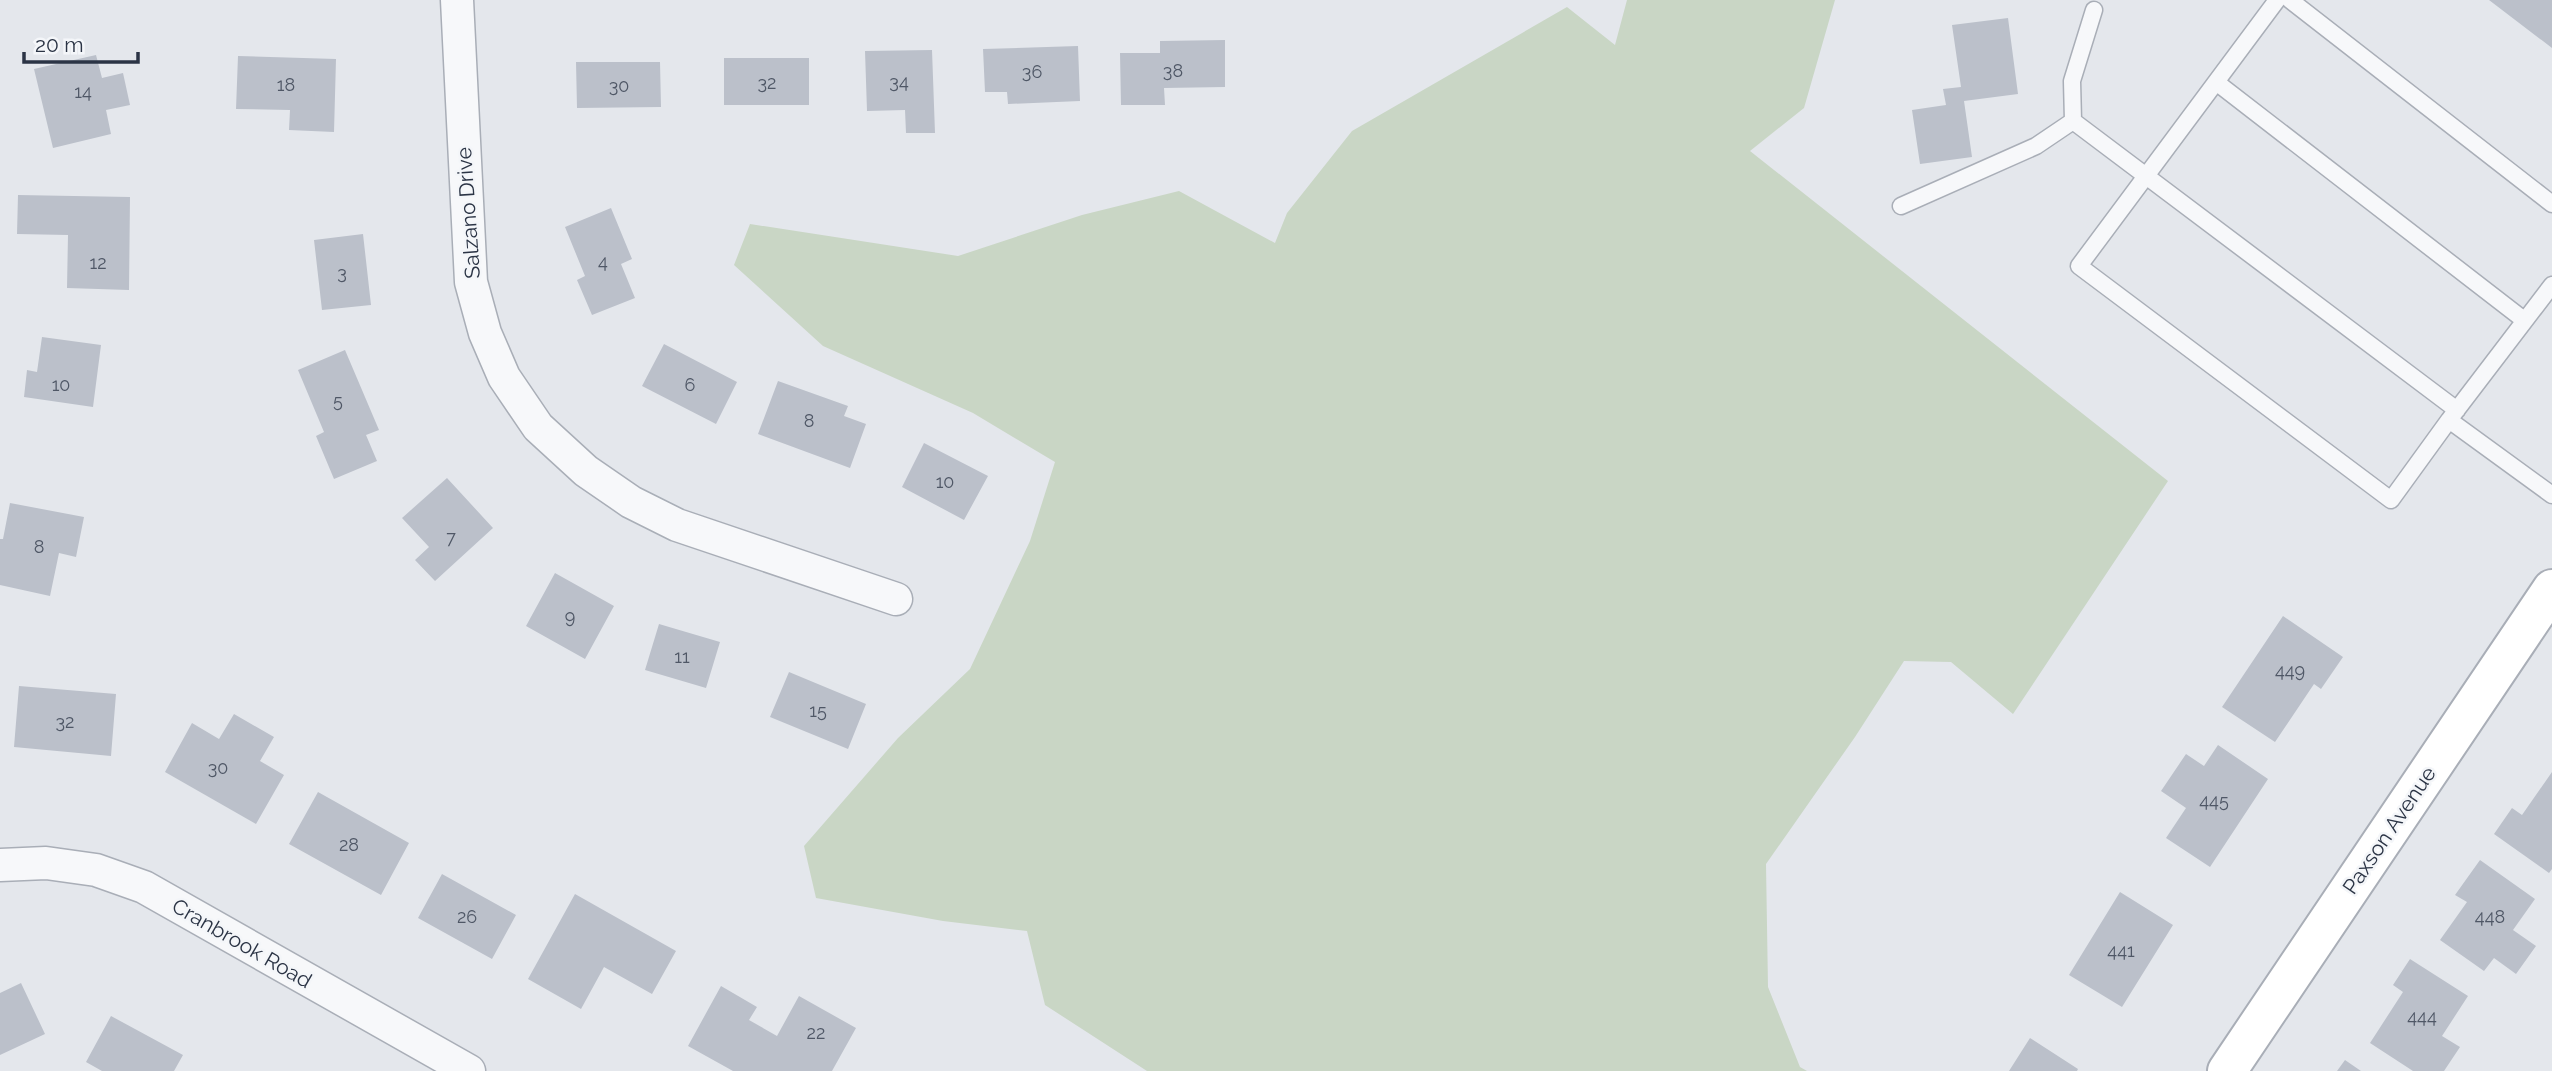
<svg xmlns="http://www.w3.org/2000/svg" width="2552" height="1071" font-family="Raleway,sans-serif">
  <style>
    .green { fill: #c9d6c5 }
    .building { fill: #bbc0ca }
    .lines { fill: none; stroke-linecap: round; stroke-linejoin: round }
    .lane-casing { stroke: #a9aeb7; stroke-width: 19 }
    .street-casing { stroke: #a9aeb7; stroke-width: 35 }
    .secondary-casing { stroke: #a9aeb7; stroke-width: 42 }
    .lane { stroke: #f7f8fa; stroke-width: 16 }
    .street { stroke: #f7f8fa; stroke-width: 32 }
    .secondary { stroke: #fff; stroke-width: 38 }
    .labels { text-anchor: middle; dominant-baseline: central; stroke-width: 5; stroke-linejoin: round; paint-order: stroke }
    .number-label { font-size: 18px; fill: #4f5766 }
    .street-label { font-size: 21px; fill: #2b3445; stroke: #f4f6f9 }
  </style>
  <rect width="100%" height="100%" fill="#e4e7ec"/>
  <path class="green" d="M1627,0H1835L1804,108L1750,151L2168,481L2013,714L1951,662L1904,661L1855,737L1766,864L1768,987L1800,1067L1807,1071H1147L1045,1005L1027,931L943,921L816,898L804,846L898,738L970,669L1030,541L1055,462L973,413L823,346L734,265L750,224L958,256L1082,215L1179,191L1275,243L1287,213L1352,131L1567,7L1615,45Z"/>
  <path class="building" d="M2489,0H2552V48Z
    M2008,18L2018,94L1964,101L1972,157L1920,164L1912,110L1946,105L1943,89L1961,87L1952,25Z
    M1225,40V87L1164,88L1165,105H1121L1120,53H1160V41Z
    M1078,46L1080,101L1008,104L1007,92H985L983,49Z
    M932,50L935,133H906L905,110L867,111L865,51Z
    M96,55L102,78L123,73L130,105L106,110L111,134L53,148L34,69Z
    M238,56L336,59L334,132L289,130L290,110L236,109Z
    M724,58H809V105H724Z
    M576,62H660L661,107L577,108Z
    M18,195L130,197L129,290L67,288L68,235L17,234Z
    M611,208L632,259L621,264L635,298L592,315L577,280L585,276L565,227Z
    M363,234L371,305L322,310L314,240Z
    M42,337L101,345L93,407L24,397L27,370L37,372Z
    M664,344L737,382L716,424L642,386Z
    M345,350L379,430L366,435L377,461L334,479L316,436L324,432L298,370Z
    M778,381L848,406L844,416L866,424L850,468L758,434Z
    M924,443L988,476L964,520L902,487Z
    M447,478L493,528L435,581L415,560L429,547L402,518Z
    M10,503L84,517L76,557L59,553L50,596L0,585V539H3Z
    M555,573L614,606L585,659L526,626Z
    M2283,616L2343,657L2321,689L2314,684L2275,742L2222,707Z
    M659,624L720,642L706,688L645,670Z
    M789,672L866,704L848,749L770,717Z
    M19,686L116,694L111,756L14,747Z
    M234,714L274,737L260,761L284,775L256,824L165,772L192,723L219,739Z
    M2218,745L2268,779L2210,867L2166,838L2186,808L2161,791L2186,754L2204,766Z
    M2552,772V869L2549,873L2494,834L2512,808L2522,815Z
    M318,792L409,843L381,895L289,844Z
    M2480,860L2535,899L2513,930L2536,946L2516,974L2494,958L2484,971L2440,940L2467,902L2455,895Z
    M442,874L516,915L492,959L418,918Z
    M2120,892L2173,925L2122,1007L2069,975Z
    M575,894L676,951L652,994L604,967L581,1009L528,979Z
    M2410,959L2468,996L2442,1036L2460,1047L2444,1071H2413L2370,1043L2403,992L2393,985Z
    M21,983L45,1034L0,1055V993Z
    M721,986L757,1007L749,1020L777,1036L799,996L856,1028L832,1071H733L688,1046Z
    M111,1016L183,1055L174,1071H102L86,1062Z
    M2030,1038L2078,1069L2077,1071H2009Z
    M2345,1060L2361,1071H2337Z"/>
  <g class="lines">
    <g class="lane-casing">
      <path id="lane" d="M2277,0L2079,266L2391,500L2449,420
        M2290,0L2552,204
        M2094,10L2072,81L2073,121L2457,410
        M2216,82L2524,320
        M1901,206L2036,146L2073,121
        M2552,285L2449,420L2552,495"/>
    </g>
    <g class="street-casing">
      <path id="street" d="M457,0L471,282L485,333L504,377L538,427L586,471L631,502L677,525L896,599
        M0,865L46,863L96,870L144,887L469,1071"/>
    </g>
    <g class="secondary-casing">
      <path id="secondary" d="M2227,1071L2552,589"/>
    </g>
    <use href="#lane" class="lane"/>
    <use href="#street" class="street"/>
    <use href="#secondary" class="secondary"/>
  </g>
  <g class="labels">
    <g class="number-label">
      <text x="1173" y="70">38</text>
      <text x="1032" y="71">36</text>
      <text x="899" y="81">34</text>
      <text x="767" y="82">32</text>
      <text x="286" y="84">18</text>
      <text x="619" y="85">30</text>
      <text x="83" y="91">14</text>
      <text x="603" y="261">4</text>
      <text x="98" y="262">12</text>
      <text x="342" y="272">3</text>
      <text x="61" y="384">10</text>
      <text x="690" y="384">6</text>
      <text x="338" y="400">5</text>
      <text x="809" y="420">8</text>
      <text x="945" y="481">10</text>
      <text x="451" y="537">7</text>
      <text x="39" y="546">8</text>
      <text x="570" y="616">9</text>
      <text x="682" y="656">11</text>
      <text x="2290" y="670">449</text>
      <text x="818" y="710">15</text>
      <text x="65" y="721">32</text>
      <text x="218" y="767">30</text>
      <text x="2214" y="800">445</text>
      <text x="349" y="844">28</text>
      <text x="467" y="916">26</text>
      <text x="2490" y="916">448</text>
      <text x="2121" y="950">441</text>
      <text x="2422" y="1016">444</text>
      <text x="816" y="1032">22</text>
    </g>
    <g class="street-label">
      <text transform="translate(468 213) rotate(-94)">Salzano Drive</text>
      <text transform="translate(2389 830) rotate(-56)">Paxson Avenue</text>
      <text transform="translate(242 943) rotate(30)">Cranbrook Road</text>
    </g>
  </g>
  <path d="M24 52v10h114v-10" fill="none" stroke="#2b3445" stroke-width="3.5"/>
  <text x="35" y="52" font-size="21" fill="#2b3445" stroke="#f4f6f9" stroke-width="5" paint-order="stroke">20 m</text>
</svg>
